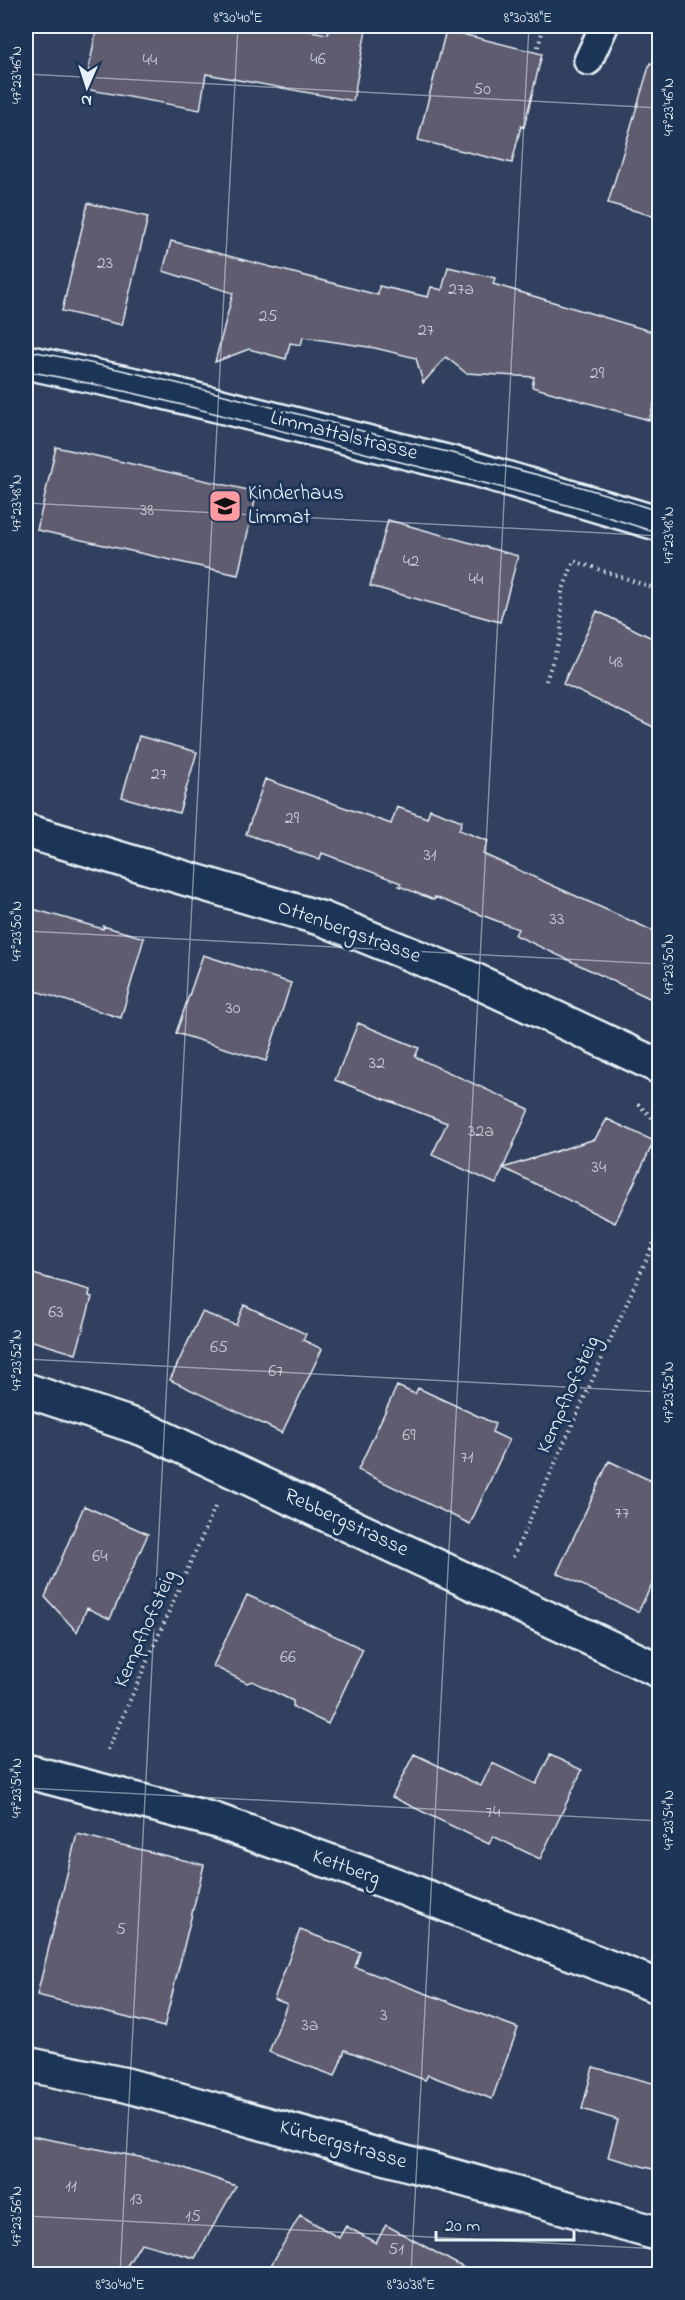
<svg xmlns="http://www.w3.org/2000/svg" width="685" height="2300" font-family="'Indie Flower',sans-serif">
  <style>
    .building { fill: #605b6f; stroke: #e8f1f8; stroke-width: 1.5 }
    .lines { fill: none; stroke-linecap: round; stroke-linejoin: round }
    .lane-casing { stroke: #e8f1f8; stroke-width: 32 }
    .street-casing { stroke: #e8f1f8; stroke-width: 38 }
    .path { stroke: #e8f1f8; stroke-width: 4; stroke-dasharray: 1.5 4.5; stroke-linecap: butt }
    .lane { stroke: #1d3557; stroke-width: 27 }
    .street { stroke: #1d3557; stroke-width: 33 }
    .tram { stroke: #e8f1f8; stroke-width: 1.5 }
    .ticks { fill: none; stroke: #e8f1f8; stroke-width: 1.5; stroke-opacity: 0.45 }
    .labels { text-anchor: middle; dominant-baseline: central; stroke-width: 6; stroke-linejoin: round; paint-order: stroke }
    .number-label { font-size: 18px; fill: #c6ccd6 }
    .street-label { font-size: 21px; fill: #e8f1f8; stroke: #1d3557 }
    .poi-label { font-size: 21px; fill: #e8f1f8; stroke: #1d3557; text-anchor: start }
    .neatline { fill: none; stroke: #e8f1f8; stroke-width: 2 }
    .ticks-label { font-size: 15px; text-anchor: middle; fill: #e8f1f8 }
  </style>
  <rect width="100%" height="100%" fill="#31405e"/>
  <filter id="ink" filterUnits="userSpaceOnUse"><feTurbulence type="fractalNoise" baseFrequency=".0167" numOctaves="2"/><feDisplacementMap in="SourceGraphic" scale="12" xChannelSelector="R" yChannelSelector="G"/><feConvolveMatrix kernelMatrix="1 2 1 2 8 2 1 2 1" color-interpolation-filters="sRGB"/></filter>
  <g filter="url(#ink)">
    <path class="building" d="M97,26H279L328,34L329,26H339L366,30L353,101L206,74L200,110L85,89Z
      M446,30L542,54L524,127L521,126L512,163L418,140Z
      M650,63L660,65V218L608,203Z
      M88,203L148,217L122,325L62,311Z
      M171,241L378,295L379,286L428,297L431,287L442,290L448,267L495,278L493,284L660,334V384L649,420L532,387L534,377L466,373L446,357L423,383L416,358L375,348L303,337L301,345L290,343L286,359L249,349L215,362L233,293L163,271Z
      M56,447L257,492L238,575L37,530Z
      M388,520L518,556L500,622L370,586Z
      M597,611L660,642V730L563,684Z
      M139,736L197,752L179,813L122,797Z
      M265,779L391,824L397,807L427,818L430,809L462,821L459,830L488,841L483,854L660,934V1003L515,935L518,929L435,897L434,900L399,886L401,883L322,853L320,860L246,834Z
      M26,907L103,929V926L144,938L121,1018L26,988Z
      M203,955L291,983L266,1061L176,1033Z
      M358,1023L419,1048L415,1057L529,1109L496,1184L432,1155L447,1123L335,1080Z
      M607,1119L654,1141L615,1223L503,1168L595,1139Z
      M26,1272L90,1290L89,1296L92,1297L76,1354L26,1339Z
      M244,1305L306,1334L303,1340L322,1349L282,1433L170,1380L202,1312L236,1325Z
      M397,1386L415,1394L418,1388L495,1424L492,1432L509,1440L470,1524L358,1470Z
      M609,1461L660,1485V1568L638,1612L557,1573Z
      M84,1506L148,1534L110,1619L87,1608L77,1632L45,1597Z
      M247,1595L363,1649L328,1724L293,1707V1701L252,1681L247,1683L213,1666Z
      M414,1754L481,1786L492,1763L536,1784L550,1755L582,1770L540,1859L493,1836L489,1844L392,1797Z
      M77,1834L204,1865L164,2027L37,1995Z
      M300,1930L360,1952L355,1967L518,2028L492,2099L428,2075L425,2080L345,2050L335,2076L269,2052L287,2004L274,1999Z
      M593,2067L660,2085V2171L608,2157L618,2120L582,2109Z
      M26,2135L170,2163L236,2186L195,2258L141,2243L122,2274H26Z
      M300,2215L339,2238L346,2226L376,2243L386,2225L475,2274H266Z"/>
    <g class="lines">
      <g class="lane-casing">
        <path id="lane" d="M588,61L604,26"/>
      </g>
      <g class="street-casing">
        <path id="street" d="M26,362L140,386L475,469L660,524
          M26,831L323,919L474,980L660,1067
          M26,1390L144,1429L660,1671
          M26,1771L214,1820L390,1883L660,1987
          M26,2064L126,2085L660,2234"/>
      </g>
      <path class="path" d="M538,47L544,26
        M546,681L561,635L562,592L574,561L660,590
        M638,1104L660,1125
        M513,1557L660,1229
        M108,1750L215,1507"/>
      <use href="#lane" class="lane"/>
      <use href="#street" class="street"/>
      <path class="tram" d="M26,350C142,372 256,403 370,433C467,457 565,479 660,512
        M26,371C139,391 250,423 361,452C461,478 562,500 660,534"/>
    </g>
  </g>
  <path class="ticks" d="M26,74L660,108M26,503L660,536M26,931L660,964M26,1359L660,1392M26,1788L660,1821M26,2216L660,2249M120,2274L238,26M411,2274L529,26"/>
  <defs>
    <g id="school-square" transform="scale(1.725)"><rect x="-9" y="-9" width="18" height="18" rx="4" fill="#ff9aa2" stroke="#1d3557"/><path d="M0-5L7-2L0 1L-7-2ZM-4 1L0 2.5L4 1V4Q0 6-4 4Z" fill="#111"/></g>
  </defs>
  <g fill-rule="evenodd">
    <use href="#school-square" x="225" y="506"/>
  </g>
  <g class="labels">
    <g class="number-label">
      <text x="318" y="60">46</text>
      <text x="150" y="61">44</text>
      <text x="482" y="90">50</text>
      <text x="105" y="264">23</text>
      <text x="461" y="290">27a</text>
      <text x="268" y="317">25</text>
      <text x="426" y="331">27</text>
      <text x="597" y="374">29</text>
      <text x="147" y="511">38</text>
      <text x="411" y="562">42</text>
      <text x="476" y="580">44</text>
      <text x="616" y="663">48</text>
      <text x="159" y="775">27</text>
      <text x="292" y="819">29</text>
      <text x="430" y="856">31</text>
      <text x="557" y="920">33</text>
      <text x="233" y="1009">30</text>
      <text x="377" y="1064">32</text>
      <text x="481" y="1132">32a</text>
      <text x="599" y="1168">34</text>
      <text x="56" y="1313">63</text>
      <text x="219" y="1348">65</text>
      <text x="276" y="1372">67</text>
      <text x="409" y="1436">69</text>
      <text x="467" y="1458">71</text>
      <text x="622" y="1514">77</text>
      <text x="100" y="1557">64</text>
      <text x="288" y="1658">66</text>
      <text x="493" y="1813">74</text>
      <text x="121" y="1930">5</text>
      <text x="384" y="2016">3</text>
      <text x="310" y="2026">3a</text>
      <text x="71" y="2187">11</text>
      <text x="136" y="2200">13</text>
      <text x="193" y="2217">15</text>
      <text x="396" y="2250">51</text>
    </g>
    <g class="street-label">
      <text transform="translate(344 436) rotate(14)">Limmattalstrasse</text>
      <text transform="translate(349 932) rotate(20)">Ottenbergstrasse</text>
      <text transform="translate(569 1395) rotate(-66)">Kempfhofsteig</text>
      <text transform="translate(346 1523) rotate(25)">Rebbergstrasse</text>
      <text transform="translate(146 1629) rotate(-66)">Kempfhofsteig</text>
      <text transform="translate(346 1868) rotate(20)">Kettberg</text>
      <text transform="translate(343 2145) rotate(16)">Kürbergstrasse</text>
    </g>
    <g class="poi-label">
      <text x="248" y="494">Kinderhaus<tspan x="248" dy="24">Limmat</tspan></text>
    </g>
  </g>
  <rect width="685" height="2300" fill="none" stroke="#1d3557" stroke-width="66"/>
  <g transform="translate(87 87) rotate(183)" stroke="#1d3557" stroke-width="4.5" paint-order="stroke">
  <path d="M0-4.5L10 22L0 15L-10 22Z" fill="#e8f1f8"/>
  <text y="-9" font-size="16" font-weight="bold" text-anchor="middle" fill="#e8f1f8">N</text>
  </g>
  <path d="M436 2231v9h138v-9" fill="none" stroke="#e8f1f8" stroke-width="3"/>
  <text x="445" y="2231" font-size="18" fill="#e8f1f8" stroke="#1d3557" stroke-width="4.5" paint-order="stroke">20 m</text>
  <rect x="33" y="33" width="619" height="2234" class="neatline"/>
  <g class="ticks-label">
    <text x="238" y="22">8°30'40"E</text>
    <text x="528" y="22">8°30'38"E</text>
    <text transform="translate(16 75) rotate(-90)" y="5">47°23'46"N</text>
    <text transform="translate(668 107) rotate(-90)" y="5">47°23'46"N</text>
    <text transform="translate(16 503) rotate(-90)" y="5">47°23'48"N</text>
    <text transform="translate(668 535) rotate(-90)" y="5">47°23'48"N</text>
    <text transform="translate(16 931) rotate(-90)" y="5">47°23'50"N</text>
    <text transform="translate(668 964) rotate(-90)" y="5">47°23'50"N</text>
    <text transform="translate(16 1360) rotate(-90)" y="5">47°23'52"N</text>
    <text transform="translate(668 1392) rotate(-90)" y="5">47°23'52"N</text>
    <text transform="translate(16 1788) rotate(-90)" y="5">47°23'54"N</text>
    <text transform="translate(668 1820) rotate(-90)" y="5">47°23'54"N</text>
    <text transform="translate(16 2216) rotate(-90)" y="5">47°23'56"N</text>
    <text x="120" y="2289">8°30'40"E</text>
    <text x="411" y="2289">8°30'38"E</text>
  </g>
</svg>
